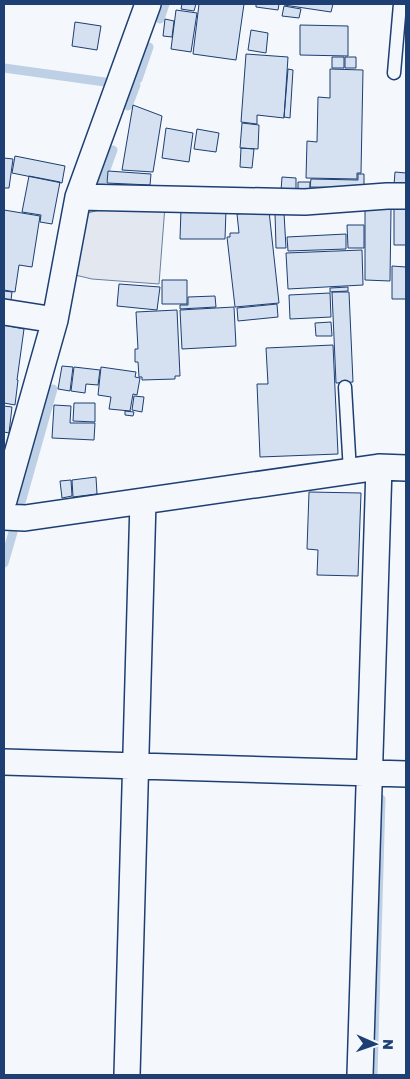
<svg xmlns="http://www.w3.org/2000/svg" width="410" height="1079" font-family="'Golos Text',sans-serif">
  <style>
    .parking { fill: #e3e8f0; stroke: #687fa3 }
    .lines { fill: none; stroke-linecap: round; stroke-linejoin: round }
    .stream { stroke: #bed0e5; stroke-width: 9 }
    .building { fill: #d5e0f0; stroke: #1d3f73 }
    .lane-casing { stroke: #1d3f73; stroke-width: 15 }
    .street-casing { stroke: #1d3f73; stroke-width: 28 }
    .lane { stroke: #f4f7fb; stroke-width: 12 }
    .street { stroke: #f4f7fb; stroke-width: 25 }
  </style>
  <rect width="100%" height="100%" fill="#f4f7fb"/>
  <path class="parking" d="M124,203L165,206L159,284L92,279L75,275L88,213Z"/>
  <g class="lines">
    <path class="stream" d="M160,19L165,4
      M4,68L105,82
      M138,79L149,47
      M128,106L136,85
      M101,183L113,150
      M20,506L53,389
      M4,563L13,532
      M373,1075L381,799"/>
  </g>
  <path class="building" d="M182,4H196L194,11L181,9Z
    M199,4H244L236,60L193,54Z
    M256,4H279L278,10L256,7Z
    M284,4H333L331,12L284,5Z
    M284,6L301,9L299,18L282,16Z
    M176,10L197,13L191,52L171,49Z
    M165,19L174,21L172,37L163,36Z
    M75,22L101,26L97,50L72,46Z
    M300,25L348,26V56L300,55Z
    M251,30L268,33L266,53L248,50Z
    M246,54L288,57L284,118L257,115V124L241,122Z
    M332,57H344V68H332Z
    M345,57H356V68H345Z
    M288,69L293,70L290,118L284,117Z
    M330,69L363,70L361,173H357V179L306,178L307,141L317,142L318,97L330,98Z
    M133,105L162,116L153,172L122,170Z
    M242,123L259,125L258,149L240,148Z
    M166,128L193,133L189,162L162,158Z
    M197,129L219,133L216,152L194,149Z
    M241,148L254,149L252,168L240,167Z
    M15,156L65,166L62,183L12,173Z
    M4,158L13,159L9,188H4Z
    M108,171L151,174L150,185L107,183Z
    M395,172L406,173V186L394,185Z
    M358,174H364V188L310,187L311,179L358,180Z
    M29,176L60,182L52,224L40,222L41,215L22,212Z
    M282,177L296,178V192L281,191Z
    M298,182H310V191L298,190Z
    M394,206H406V245H394Z
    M181,209H226L225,239H180Z
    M365,209H391L390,281L365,280Z
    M4,210L40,216L32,267L19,265L15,292L4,290Z
    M269,211L279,303L235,307L227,237H230V233H239L237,214Z
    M275,213H284L286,248H276Z
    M347,225H364V248H348Z
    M346,234V249L288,251L287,237Z
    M362,250L363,285L288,289L286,253Z
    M392,266L406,267V299H392Z
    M162,280H187V304H162Z
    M119,284L160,287L157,310L117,306Z
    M348,287V291L330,292V288Z
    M4,291L12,292L11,300L4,299Z
    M332,292H349L353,382L336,383Z
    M330,293L331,317L290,319L289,295Z
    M215,296L216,307L180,309V305H188V297Z
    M277,304L278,317L238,321L237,308Z
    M234,307L236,346L182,349L180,310Z
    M177,310L180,376H175V379L142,380V377H139L138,362H135V349H138L136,312Z
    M331,322L332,336H316L315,323Z
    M4,325L24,329L17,380H18L15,405L4,403Z
    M333,345L338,454L260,457L257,384H268L266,348Z
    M62,366L73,367L70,391L58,389Z
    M74,367L100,370L98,385L86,384L85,393L71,391Z
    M101,367L136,372L135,377L140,378L137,395L133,394L130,411L109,409L111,397L98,395Z
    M134,396L144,397L142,412L132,410Z
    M74,403H95V422L73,421Z
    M54,405L71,406L70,423H95L94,440L52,438Z
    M4,406L12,407L9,433L4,432Z
    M125,411L134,412L133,416L125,415Z
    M96,477L97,494L73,497L72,480Z
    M71,480L72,496L62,498L60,481Z
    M309,492L361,493L358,576L317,575L318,550L307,549Z"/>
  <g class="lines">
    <g class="lane-casing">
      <path id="lane" d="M394,73L400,4
        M345,387L350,472"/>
    </g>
    <g class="street-casing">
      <path id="street" d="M78,197L305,202L387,196H406
        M4,312L55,320
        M4,500L55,320L78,197L148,4
        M4,517L25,518L379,467L406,468
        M4,762L406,774
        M127,1075L143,501
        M360,1075L379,467"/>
    </g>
    <use href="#lane" class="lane"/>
    <use href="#street" class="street"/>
  </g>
  <rect width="410" height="1079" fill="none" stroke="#1d3f73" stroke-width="10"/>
  <g transform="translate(375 1044) rotate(92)" stroke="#f4f7fb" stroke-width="4" paint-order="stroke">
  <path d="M0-4L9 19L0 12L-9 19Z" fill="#1d3f73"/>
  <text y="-8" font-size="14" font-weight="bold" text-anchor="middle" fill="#1d3f73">N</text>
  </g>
</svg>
